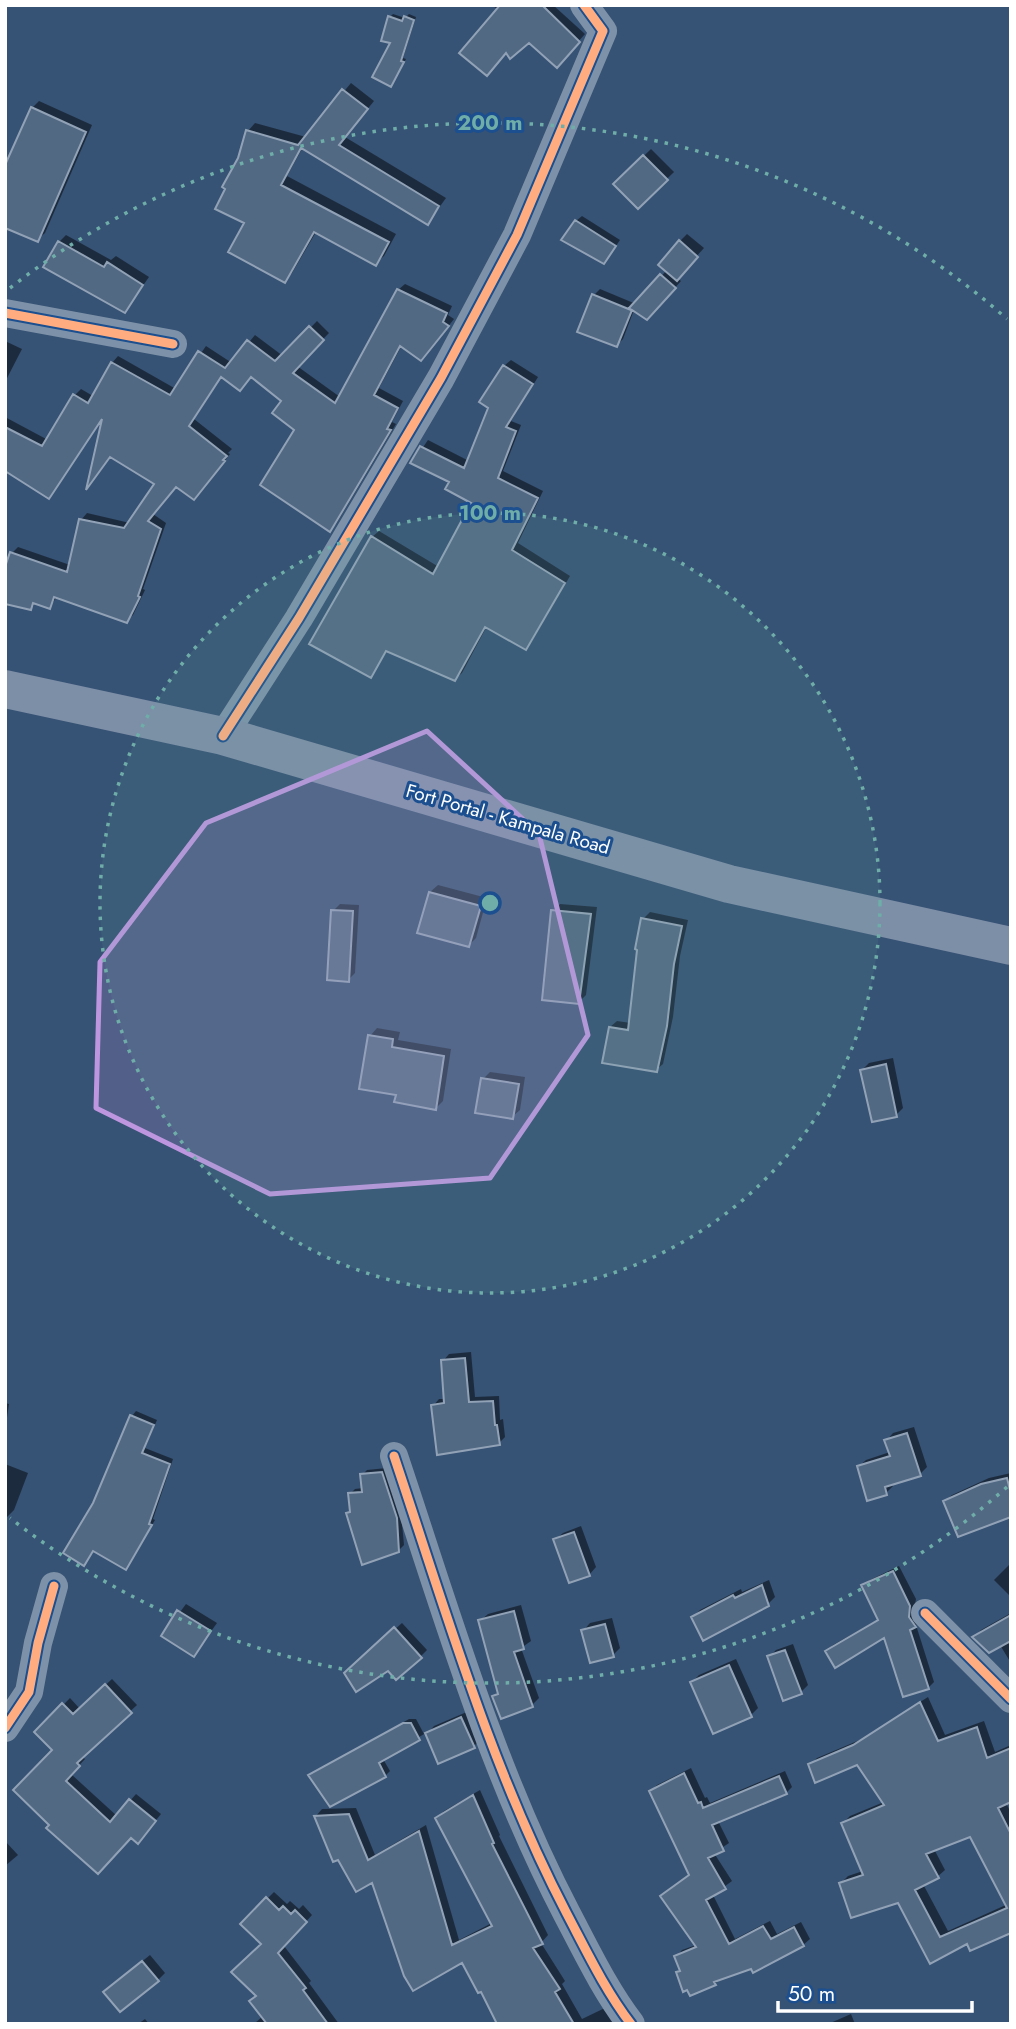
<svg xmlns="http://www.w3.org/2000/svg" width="1016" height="2029" font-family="Jost,sans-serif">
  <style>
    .shadow { fill: #0007; fill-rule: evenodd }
    .building { fill: #526984; stroke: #92a2b6; stroke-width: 2; fill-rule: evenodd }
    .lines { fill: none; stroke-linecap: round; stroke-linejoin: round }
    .minor { stroke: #7d92a8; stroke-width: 28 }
    .primary { stroke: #7d8ea7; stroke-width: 38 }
    .cycleway-casing { stroke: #1b4f8f; stroke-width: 13 }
    .cycleway { stroke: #ffac80; stroke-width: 9 }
    .marked { fill: #bd96df; fill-opacity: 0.2; stroke: #bd96df; stroke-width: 5; stroke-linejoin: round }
    .ring { fill: none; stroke: #6fada8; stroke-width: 3.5; stroke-dasharray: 3.5 7 }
    .labels { text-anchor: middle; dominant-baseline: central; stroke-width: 6; stroke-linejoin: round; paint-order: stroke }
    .street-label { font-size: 19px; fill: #fff; stroke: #1b4f8f }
    .centre { fill: #6fada8; stroke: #1b4f8f; stroke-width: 3.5 }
    .ring-label { font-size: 21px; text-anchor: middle; font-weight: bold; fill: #6fada8; stroke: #1b4f8f; stroke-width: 6; stroke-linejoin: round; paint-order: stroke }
  </style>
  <rect width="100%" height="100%" fill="#365274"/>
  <path class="shadow" d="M492,5H553L585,34L562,60Z
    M393,14L405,18L409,14L416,17L403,58L406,59L393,82L390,17Z
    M351,83L374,101L345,137L446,198L428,223L303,147L287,176L396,234L384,256L376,263L316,232L292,273L284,281L247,222L240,158L248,131L255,123L306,137Z
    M39,101L92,125L45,233L37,240L32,108Z
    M651,149L674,172L638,207L615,184Z
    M582,216L620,240L609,256L576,221Z
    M687,234L704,248L677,278L681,281L653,312L634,310L623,339L617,345L594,295L600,289L636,304L667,270L680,241Z
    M66,235L111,260L116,256L149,277L125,311L59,242Z
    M405,284L452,306L448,315L454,319L427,353L402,345L379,388L403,401L392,422L396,424L336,524L330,530L297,429L284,400L251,375L222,376L194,419L232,449L228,453L230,454L200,492L177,485L153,514L166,523L143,589L145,590L133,615L126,621L57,597L49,607L36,602L31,608L12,553L18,547L70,565L81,520L87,513L130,523L157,483L111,456L92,481L104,417L49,497L5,448V417L48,440L75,395L81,389L93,396L112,363L118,356L176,389L206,346L232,363L255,335L283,356L317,321L329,333L297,366L340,397L398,290Z
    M5,341L22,349L5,382Z
    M511,360L538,377L511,421L521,425L503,471L543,491L518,543L570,576L532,641L526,648L487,626L462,673L455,679L388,650L370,675L372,537L379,531L439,567L473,502L451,481L413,462L428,440L469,461L504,366Z
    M438,885L487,898L476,938L469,945L430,892Z
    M340,904L359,905L355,973L348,980L333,911Z
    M560,904L597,907L586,995L579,1002L553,911Z
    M650,912L688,920L680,956L673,1017L663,1064L656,1070L610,1027L617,1021L631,1023L643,919Z
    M377,1028L400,1032L398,1040L451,1049L443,1101L436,1108L398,1093L370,1036Z
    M893,1058L903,1108L896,1115L862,1070L869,1063Z
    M490,1072L525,1077L520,1110L512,1117L483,1079Z
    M471,1352L475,1397L499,1396L500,1420L503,1419L505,1437L499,1443L433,1406L439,1399H446L443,1361L449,1354Z
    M5,1403L9,1404L5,1431Z
    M136,1411L157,1420L145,1448L173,1459L153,1519L155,1520L126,1567L94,1550L84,1564L132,1416Z
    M914,1427L927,1467L920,1474L892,1483L893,1486L886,1493L858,1467L866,1460L890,1452L886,1441L893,1433Z
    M5,1464L28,1473L14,1510L5,1519Z
    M387,1468L401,1513L404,1545L398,1551L348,1513L351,1510L350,1494L355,1489L363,1488L362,1475L367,1470Z
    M1011,1473V1512L945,1501L952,1495L989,1478Z
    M581,1526L596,1567L589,1575L555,1540L563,1533Z
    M1011,1563V1597L994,1580Z
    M899,1566L916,1599L914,1610L921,1620L916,1625L934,1682L928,1688L885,1636L827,1651L833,1645L879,1619L864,1586L870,1580Z
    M769,1580L775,1597L768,1604L693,1617L700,1610L741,1589L742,1592Z
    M186,1604L217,1623L194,1655L163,1635Z
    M521,1605L531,1641L521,1648L539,1698L532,1705L494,1696L499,1691L480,1621L488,1614Z
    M1011,1613V1663L1000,1645L975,1637L981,1630Z
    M612,1618L620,1648L613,1655L583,1631L590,1623Z
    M402,1623L427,1650L421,1656L396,1678L388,1669L352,1667Z
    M793,1644L808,1685L801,1692L769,1657L776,1650Z
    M736,1659L758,1708L751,1715L692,1682L699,1675Z
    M112,1679L137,1705L82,1756L85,1759L71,1774L117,1816L136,1794L161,1814L144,1835L131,1836L51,1825L54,1750L37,1732L70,1698L80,1709Z
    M928,1697L945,1735L984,1721L995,1752L1011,1745V1801L1006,1803L1011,1813V1931L968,1942L931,1962L899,1901L841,1883L848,1876L863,1871L843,1823L850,1816L884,1802L858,1763L810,1765L817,1758L862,1739ZM970,1835L1008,1904L948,1931L923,1884L937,1877L945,1870L934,1849Z
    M469,1711L481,1739L474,1746L439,1762L427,1734L434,1726Z
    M409,1719H416L424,1734L383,1759L390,1771L385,1776H310Z
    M691,1768L705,1798L707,1797L710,1803L785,1771L792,1787L786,1793L718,1821L729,1843L714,1853L732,1881L713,1895L735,1939L770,1921L777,1934L801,1922L810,1939L803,1945L721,1978L715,1984L678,1973L681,1970L676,1957L682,1950L696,1945L690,1874L651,1791L657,1785Z
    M480,1790L500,1835L499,1836L548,1935L541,1943L565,1981L562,1984L582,2019L609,2006L619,2024H499L482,1990L463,1960L373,1880L316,1816L322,1809L356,1808L375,1855L426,1825L459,1940L492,1923L437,1818L444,1811Z
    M5,1841L18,1855L5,1866Z
    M274,1892L287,1904L290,1901L299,1909L303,1905L312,1915L284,1946L311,1981L309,1983L339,2024H254L263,2016L257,1995L263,1944L242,1924Z
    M150,1955L165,1973L158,1980L113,1985Z
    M851,2014L855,2024H828Z
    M145,2019L149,2024H138Z"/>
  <path class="building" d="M500,5H542L580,42L557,68L529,43L510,59L506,53L487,76L459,53Z
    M388,16L402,21L404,16L414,20L401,61L404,62L391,87L372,77L390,43L381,41Z
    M342,89L368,109L339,145L439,206L428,225L301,148L281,185L389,242L376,266L314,232L285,283L228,252L244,223L215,209L225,189L222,187L238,158L246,130L298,145Z
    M31,107L86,132L38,242L5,228V165Z
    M643,155L668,180L638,209L613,184Z
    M575,220L616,246L604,264L561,240Z
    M679,240L698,257L677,281L658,265Z
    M58,241L104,267L107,262L143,285L125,313L43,267Z
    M660,274L676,288L647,320L632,310L617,347L577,332L592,294L631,310L629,308Z
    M397,289L447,313L443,322L449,326L421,361L400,346L374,395L398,408L387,429L391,430L330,532L260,485L294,430L272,413L281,401L251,377L240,391L221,377L189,426L227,456L223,460L225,461L194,500L176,487L148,521L161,529L138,596L140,597L127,623L54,597L50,609L33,603L31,610L5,604V567L10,552L67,572L79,519L124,528L154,484L110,457L86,490L102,419L49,499L5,471V427L42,446L73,394L88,403L111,362L170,395L198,351L225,368L247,340L275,361L309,326L324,340L293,373L335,403Z
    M503,365L533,384L506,427L516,431L498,478L538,498L512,550L565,583L526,650L485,627L455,681L386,651L371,678L309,644L371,536L433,574L471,503L445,489L449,482L410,463L420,446L464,468L488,408L479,402Z
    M429,892L481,906L469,947L417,933Z
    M331,910L353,911L349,982L327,980Z
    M551,910L591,914L579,1004L542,1000Z
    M641,918L682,926L674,964L667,1026L657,1072L602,1063L609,1027L628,1030L637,950L635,949Z
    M368,1035L393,1039L392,1047L444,1056L436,1110L394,1102L396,1095L359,1089Z
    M886,1064L897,1117L872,1122L860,1070Z
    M481,1078L519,1084L513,1119L475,1113Z
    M465,1358L469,1402L493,1401L495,1425H497L500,1445L437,1455L431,1405L444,1403L441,1360Z
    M130,1415L154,1425L142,1453L170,1464L149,1524L152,1525L126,1570L93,1551L84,1566L63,1553L93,1503Z
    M907,1433L921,1476L885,1487L887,1495L867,1501L857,1466L890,1456L884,1440Z
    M382,1472L397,1518L399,1552L362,1565L346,1513L350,1512L348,1493L362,1492L360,1474Z
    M1007,1478L1011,1494V1517L958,1537L943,1501L981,1484Z
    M574,1532L590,1576L569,1583L553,1539Z
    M893,1571L910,1606L909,1617L916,1627L910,1630L929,1689L903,1697L884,1638L835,1668L825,1651L878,1620L861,1585Z
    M762,1585L769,1606L703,1641L691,1617L733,1595L735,1598Z
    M177,1610L211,1631L194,1657L161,1636Z
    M514,1611L524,1649L514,1652L533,1707L501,1719L492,1696L498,1694L478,1620Z
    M1011,1615V1641L989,1653L972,1637Z
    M605,1624L614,1657L590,1663L581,1630Z
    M394,1627L422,1658L396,1680L388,1671L356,1692L344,1673Z
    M785,1650L802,1694L783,1701L767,1656Z
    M729,1665L752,1717L713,1734L690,1682Z
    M105,1684L132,1713L77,1763L80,1766L66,1781L110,1822L129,1799L156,1821L138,1844L131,1838L98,1874L46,1828L49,1825L13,1790L52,1750L34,1732L62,1703L73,1714Z
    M920,1702L938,1741L977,1727L987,1758L1011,1748V1802L998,1808L1011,1834V1933L970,1951L967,1944L930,1964L898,1903L851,1918L839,1883L863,1875L841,1823L884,1805L857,1765L815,1783L808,1764L853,1745ZM970,1837L1007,1908L940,1937L915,1890L939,1878L926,1854Z
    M461,1717L475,1748L438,1764L425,1733Z
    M403,1723H411L420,1740L379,1763L386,1777L330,1807L308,1775Z
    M684,1773L698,1803L701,1802L703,1808L779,1776L787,1794L712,1825L724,1851L708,1858L726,1889L706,1900L729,1944L763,1926L771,1939L794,1927L804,1946L753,1973L751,1969L714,1982L716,1985L690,1996L687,1990L683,1992L676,1972L680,1971L674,1956L696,1947L660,1896L689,1875L649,1791Z
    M473,1795L494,1843L492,1844L543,1944L533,1948L560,1989L555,1992L574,2024H497L481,1992L478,1993L462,1963L413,1991L404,1976L372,1883L356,1892L338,1860L333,1862L314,1816L349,1814L368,1860L419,1831L452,1945L492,1926L435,1818Z
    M266,1897L279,1910L283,1906L291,1914L295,1910L307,1922L278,1953L306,1988L303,1990L328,2024H267L249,2001L256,1996L231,1972L261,1944L240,1924Z
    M142,1961L159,1981L120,2012L103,1992Z"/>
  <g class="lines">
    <path class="minor" d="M5,313L173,344
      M223,736L299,618L441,378L517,235L603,31L584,5
      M394,1456C446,1611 491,1769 567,1914C587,1952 605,1990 631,2024
      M925,1613L1011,1699
      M5,1728L29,1692L38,1643L54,1586"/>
    <path class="primary" d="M5,689L223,736L729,884L1011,946"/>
    <g class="cycleway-casing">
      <path id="cycleway" d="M5,313L173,344
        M223,736L299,618L441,378L517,235L603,31L584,5
        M394,1456C446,1611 491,1769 567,1914C587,1952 605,1990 631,2024
        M925,1613L1011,1699
        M5,1728L29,1692L38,1643L54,1586"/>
    </g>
    <use href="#cycleway" class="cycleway"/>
  </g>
  <path class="marked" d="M427,731L539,834L588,1035L490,1178L270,1194L96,1108L100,962L206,823Z"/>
  <circle cx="490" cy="903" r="390" fill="#6fada8" fill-opacity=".12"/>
  <g class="ring">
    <circle cx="490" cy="903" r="390"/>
    <path d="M1007 1487A780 780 0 0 1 10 1518M10 288A780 780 0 0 1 1007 319"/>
  </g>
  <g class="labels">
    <g class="street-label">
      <text transform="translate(508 819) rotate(16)">Fort Portal - Kampala Road</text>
    </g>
  </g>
  <circle cx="490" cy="903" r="10" class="centre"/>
  <g class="ring-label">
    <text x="490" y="130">200 m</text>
    <text x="490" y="520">100 m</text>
  </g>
  <rect width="1016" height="2029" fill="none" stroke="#ffffff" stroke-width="14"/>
  <path d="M778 2001v10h194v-10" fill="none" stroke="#ffffff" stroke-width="3.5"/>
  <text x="788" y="2001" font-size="21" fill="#ffffff" stroke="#1b4f8f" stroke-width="5" paint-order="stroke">50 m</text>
</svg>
